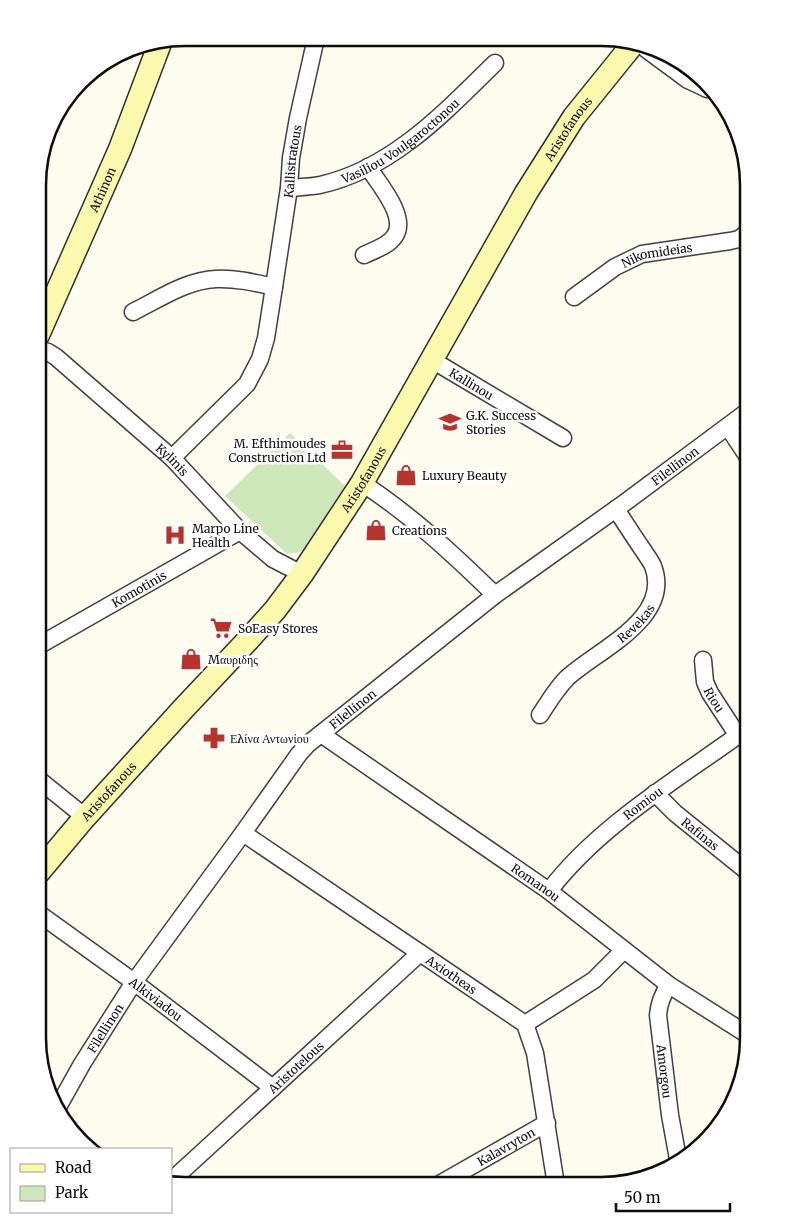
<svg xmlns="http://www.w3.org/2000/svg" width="786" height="1223" font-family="Merriweather,serif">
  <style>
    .green { fill: #cde6ba }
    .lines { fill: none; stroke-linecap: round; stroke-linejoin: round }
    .street-casing { stroke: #404040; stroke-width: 19 }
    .secondary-casing { stroke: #2f2f2f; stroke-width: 25 }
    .street { stroke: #fff; stroke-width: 16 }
    .secondary { stroke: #faf9ad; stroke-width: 22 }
    .labels { text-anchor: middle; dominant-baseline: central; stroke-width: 5; stroke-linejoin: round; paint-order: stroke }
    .street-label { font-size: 12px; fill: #0d0d0d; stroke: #fff }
    .poi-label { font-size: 12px; fill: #0d0d0d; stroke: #fff; text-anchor: start }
    .rim { fill: none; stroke: #0d0d0d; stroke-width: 2.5 }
  </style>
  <rect width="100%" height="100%" fill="#fefcee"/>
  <path class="green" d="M290,433L345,486L308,548L300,552L287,554L225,496Z"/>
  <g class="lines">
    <g class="street-casing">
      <g id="street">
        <path d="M646,49L688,80L707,89"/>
        <path id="s1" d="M289,188C299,187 310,187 320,185C392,169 445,112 495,63"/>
        <path d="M364,255C374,250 388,246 394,237C409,218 379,184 368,167"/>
        <path id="s2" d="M574,297L615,267L642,254L730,241L739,239L748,232"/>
        <path d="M133,312C159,299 187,280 216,279C236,278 256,283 274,287"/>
        <path id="s3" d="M38,349L48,352L56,357L172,458L240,531L273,559L302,574"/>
        <path id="s4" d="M432,360L563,438"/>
        <path d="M728,427L748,457"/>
        <path id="s5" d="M172,458L247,384L260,359L266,338L274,287L289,188L291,158L298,118L316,38"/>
        <path d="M362,483C411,515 453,554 495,595"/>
        <path id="s6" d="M38,646L240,531"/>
        <path id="s7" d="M703,660L705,682L710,693L738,736"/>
        <path id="s8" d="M540,715C548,703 556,689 567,678C597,650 673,619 653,566C651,561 646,555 643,550C634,537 625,523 616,509"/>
        <path id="s9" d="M321,734L549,891L669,985L748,1035"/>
        <path d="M38,779L85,817"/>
        <path id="s10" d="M655,793L675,813L748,872"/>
        <path id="s11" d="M243,833L525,1024L535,1053L556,1185"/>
        <path id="s12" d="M549,891C600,824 680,778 748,728"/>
        <path id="s13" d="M38,913L134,982L273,1088"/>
        <path id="s14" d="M669,985C662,995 659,1003 658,1015L670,1115L678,1159"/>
        <path d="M525,1024L594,980L624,950"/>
        <path id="s15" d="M58,1107L82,1064L134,982L243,833L299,754L308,744L495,595L623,504L748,411"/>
        <path id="s16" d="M171,1181L420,953"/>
        <path id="s17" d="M438,1185L547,1123"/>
      </g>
    </g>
    <g class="secondary-casing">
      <g id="secondary">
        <path id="s18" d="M38,335L120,149L160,43"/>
        <path id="s19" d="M38,873L85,817L184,708L249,639L275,610L302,574L362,483L526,193L574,117L633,44"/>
      </g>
    </g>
    <use href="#street" class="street"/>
    <use href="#secondary" class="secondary"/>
  </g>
  <defs>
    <g id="school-bare" transform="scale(1.725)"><path d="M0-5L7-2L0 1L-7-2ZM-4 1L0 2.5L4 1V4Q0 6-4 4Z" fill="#b5342e" stroke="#fff" stroke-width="2.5" paint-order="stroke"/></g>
    <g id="office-bare" transform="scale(1.725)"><path d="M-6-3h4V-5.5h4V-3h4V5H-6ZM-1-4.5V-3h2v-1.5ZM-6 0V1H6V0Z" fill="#b5342e" stroke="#fff" stroke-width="2.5" paint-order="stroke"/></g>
    <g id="shop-bare" transform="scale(1.725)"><path d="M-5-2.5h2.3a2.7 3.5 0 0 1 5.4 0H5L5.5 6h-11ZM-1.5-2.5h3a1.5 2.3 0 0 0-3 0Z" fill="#b5342e" stroke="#fff" stroke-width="2.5" paint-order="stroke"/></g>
    <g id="hospital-bare" transform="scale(1.725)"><path d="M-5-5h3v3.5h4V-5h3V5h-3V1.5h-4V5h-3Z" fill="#b5342e" stroke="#fff" stroke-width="2.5" paint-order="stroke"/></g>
    <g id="supermarket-bare" transform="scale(1.725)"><path d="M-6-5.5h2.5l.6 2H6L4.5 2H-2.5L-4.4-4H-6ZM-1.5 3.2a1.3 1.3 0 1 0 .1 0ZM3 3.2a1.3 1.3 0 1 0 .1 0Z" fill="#b5342e" stroke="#fff" stroke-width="2.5" paint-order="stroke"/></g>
    <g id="pharmacy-bare" transform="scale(1.725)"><path d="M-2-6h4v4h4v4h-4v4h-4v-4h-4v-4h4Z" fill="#b5342e" stroke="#fff" stroke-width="2.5" paint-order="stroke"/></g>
  </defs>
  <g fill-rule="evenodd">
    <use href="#school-bare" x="450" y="422"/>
    <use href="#office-bare" x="342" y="450"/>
    <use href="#shop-bare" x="406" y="475"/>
    <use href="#shop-bare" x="376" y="530"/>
    <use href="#hospital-bare" x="175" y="535"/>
    <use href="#supermarket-bare" x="221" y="628"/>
    <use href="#shop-bare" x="191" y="659"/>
    <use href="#pharmacy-bare" x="214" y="738"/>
  </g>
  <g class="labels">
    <g class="street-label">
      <text stroke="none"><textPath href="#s19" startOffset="918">Aristofanous</textPath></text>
      <text stroke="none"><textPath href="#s1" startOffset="124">Vasiliou Voulgaroctonou</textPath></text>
      <text stroke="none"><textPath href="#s5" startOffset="334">Kallistratous</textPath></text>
      <text stroke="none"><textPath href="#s18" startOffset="159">Athinon</textPath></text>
      <text stroke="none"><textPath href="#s2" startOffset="95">Nikomideias</textPath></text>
      <text stroke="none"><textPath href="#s4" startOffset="46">Kallinou</textPath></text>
      <text stroke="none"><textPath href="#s3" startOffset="175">Kylinis</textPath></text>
      <text stroke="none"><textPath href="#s15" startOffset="902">Filellinon</textPath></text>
      <text stroke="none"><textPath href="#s19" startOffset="512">Aristofanous</textPath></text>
      <text stroke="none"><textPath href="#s6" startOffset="116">Komotinis</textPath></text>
      <text stroke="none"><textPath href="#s8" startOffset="134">Revekas</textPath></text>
      <text stroke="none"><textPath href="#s7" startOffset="42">Riou</textPath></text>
      <text stroke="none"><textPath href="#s15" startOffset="498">Filellinon</textPath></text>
      <text stroke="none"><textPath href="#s19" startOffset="108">Aristofanous</textPath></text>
      <text stroke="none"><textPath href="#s12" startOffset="129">Romiou</textPath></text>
      <text stroke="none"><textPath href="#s10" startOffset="61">Rafinas</textPath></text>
      <text stroke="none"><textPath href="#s9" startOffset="261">Romanou</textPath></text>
      <text stroke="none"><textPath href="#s11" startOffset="252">Axiotheas</textPath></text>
      <text stroke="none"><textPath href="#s13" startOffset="146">Alkiviadou</textPath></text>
      <text stroke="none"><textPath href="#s15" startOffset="92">Filellinon</textPath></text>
      <text stroke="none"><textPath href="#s16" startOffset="169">Aristotelous</textPath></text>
      <text stroke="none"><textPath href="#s14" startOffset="89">Amorgou</textPath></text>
      <text stroke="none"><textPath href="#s17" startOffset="78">Kalavryton</textPath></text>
    </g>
    <g class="poi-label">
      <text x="466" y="415">G.K. Success<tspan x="466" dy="14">Stories</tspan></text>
      <text x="326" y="443" text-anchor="end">M. Efthimoudes<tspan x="326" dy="14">Construction Ltd</tspan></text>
      <text x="422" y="475">Luxury Beauty</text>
      <text x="192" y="528">Marpo Line<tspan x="192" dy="14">Health</tspan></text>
      <text x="392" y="530">Creations</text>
      <text x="238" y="628">SoEasy Stores</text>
      <text x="208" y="659">Μαυριδης</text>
      <text x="230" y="738">Ελίνα Αντωνίου</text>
    </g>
  </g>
  <path d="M0 0H786V1223H0ZM185 46H601A139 139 0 0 1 740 185V1038A139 139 0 0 1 601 1177H185A139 139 0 0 1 46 1038V185A139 139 0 0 1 185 46Z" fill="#fff" fill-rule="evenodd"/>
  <path class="rim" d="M185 46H601A139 139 0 0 1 740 185V1038A139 139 0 0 1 601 1177H185A139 139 0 0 1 46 1038V185A139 139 0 0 1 185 46Z"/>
  <rect x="10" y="1148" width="162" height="65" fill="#ffffff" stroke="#9e9e9e"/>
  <rect x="20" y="1164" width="25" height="8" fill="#faf9ad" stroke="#9e9e9e"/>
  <text x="55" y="1173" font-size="15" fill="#0d0d0d">Road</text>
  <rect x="20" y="1186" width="25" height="15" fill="#cde6ba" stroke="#9e9e9e"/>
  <text x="55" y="1198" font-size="15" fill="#0d0d0d">Park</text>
  <path d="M616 1203v8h114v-8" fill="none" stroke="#0d0d0d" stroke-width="2.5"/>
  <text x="624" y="1203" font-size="15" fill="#0d0d0d" stroke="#ffffff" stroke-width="4" paint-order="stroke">50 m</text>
</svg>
